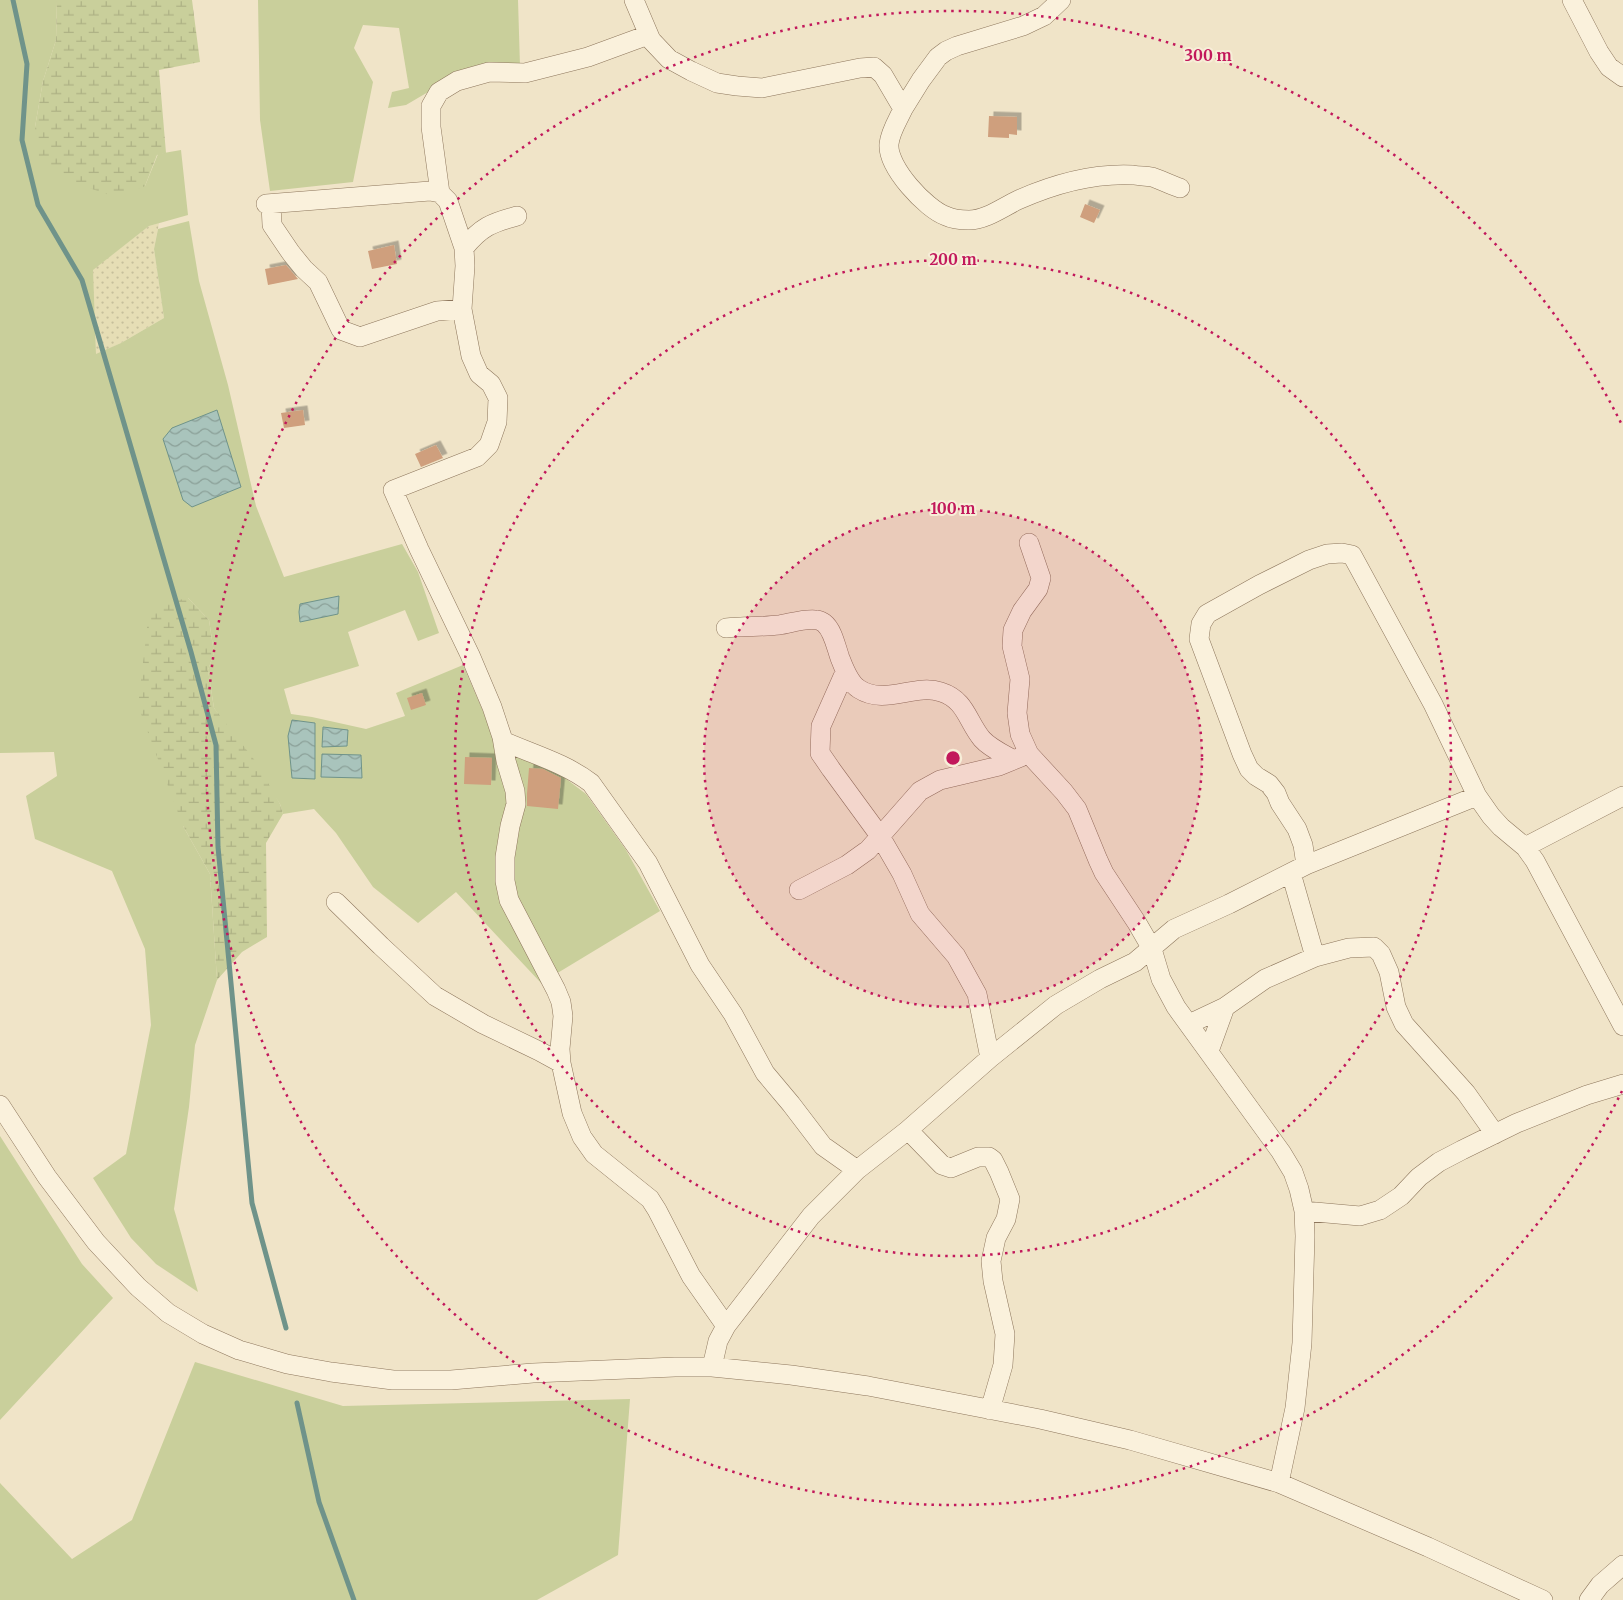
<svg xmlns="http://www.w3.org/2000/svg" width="1623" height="1600" font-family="Merriweather,serif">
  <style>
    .farmland { fill: url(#farmland-dots) }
    .green { fill: #c9cf9b }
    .wetland { fill: url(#wetland-marsh) }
    .water { fill: url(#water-waves); stroke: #6f938a }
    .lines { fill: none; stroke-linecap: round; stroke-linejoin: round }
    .stream { stroke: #6f938a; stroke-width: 5 }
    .building { fill: #cf9f7d; filter: url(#shadow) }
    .minor-casing { stroke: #8d765c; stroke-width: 20 }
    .minor { stroke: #faf1dc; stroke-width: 19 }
    .ring { fill: none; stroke: #c2185b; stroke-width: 2.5; stroke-dasharray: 2.5 5 }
    .centre { fill: #c2185b; stroke: #f7eed8; stroke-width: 2.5 }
    .ring-label { font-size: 15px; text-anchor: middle; font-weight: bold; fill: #c2185b; stroke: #f7eed8; stroke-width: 4; stroke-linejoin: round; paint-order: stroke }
  </style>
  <defs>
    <pattern id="farmland-dots" width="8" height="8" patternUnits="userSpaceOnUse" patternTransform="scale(1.25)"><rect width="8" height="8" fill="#e6deb5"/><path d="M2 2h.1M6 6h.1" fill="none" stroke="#c6bf9b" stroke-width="1.8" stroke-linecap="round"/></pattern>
    <pattern id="wetland-marsh" width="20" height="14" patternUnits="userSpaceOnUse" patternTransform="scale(1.25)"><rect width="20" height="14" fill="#c9cf9b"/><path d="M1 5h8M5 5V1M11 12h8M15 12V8" fill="none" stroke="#aeb285"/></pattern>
    <pattern id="water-waves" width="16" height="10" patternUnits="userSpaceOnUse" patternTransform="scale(1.25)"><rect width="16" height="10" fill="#a9c4bc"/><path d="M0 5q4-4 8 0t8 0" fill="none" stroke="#8ba098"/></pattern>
    <filter id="shadow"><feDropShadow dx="4.5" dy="-4.5" stdDeviation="0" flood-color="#0004"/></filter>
  </defs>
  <rect width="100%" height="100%" fill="#f0e4c8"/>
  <path class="farmland" d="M159,223L154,249L164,318L121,343L96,355L92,270L149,226Z"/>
  <path class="green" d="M0,0H57L56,40L43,81L35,127L145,186L158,154L181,150L188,215L149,226L93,270L96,354L121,343L164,318L154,249L158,229L189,221L199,281L228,385L256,506L284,577L402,544L418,572L439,633L418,641L405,610L348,632L359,666L284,689L291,714L312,717L366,729L405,716L396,693L463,665L486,718L586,794L626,850L660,911L541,983L456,892L418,923L373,887L336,833L314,809L283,814L280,804L214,708L208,670L214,653L209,620L188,598L183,826L210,874L217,980L195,1045L189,1107L174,1209L198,1292L156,1264L131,1238L93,1178L126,1154L151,1025L145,949L112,871L35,839L26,796L57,776L54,752L0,753Z
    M258,0H518L520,66L457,75L406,105L388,108L392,92L409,88L399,28L363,25L354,48L373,82L353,182L270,191L260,120Z
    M0,1136L82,1264L113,1298L0,1420Z
    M195,1362L343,1406L630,1399L618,1555L537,1600H0V1483L72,1559L132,1520Z"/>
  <path class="wetland" d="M57,0H192L200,62L159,70L166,153L157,155L145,186L118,198L69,181L39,157L35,127L43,81L56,40Z
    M188,598L209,620L214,653L208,670L214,708L256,762L280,804L283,814L266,843L267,937L242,952L217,980L210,874L183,826L138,706L149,611L165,603Z"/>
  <path class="water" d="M217,410L241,487L192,507L183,500L163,439L172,428Z
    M339,596L338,614L300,622L299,612L300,604Z
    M292,720L315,723V779L292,778L288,736Z
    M323,727L348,730L347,746L322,747Z
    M322,754L361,755L362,778L321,777Z"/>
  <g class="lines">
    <path class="stream" d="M13,0L27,64L22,140L38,205L82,280L191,652L216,745L218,847L252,1203L286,1328
      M297,1403L319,1502L354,1600"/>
  </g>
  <path class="building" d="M989,116L1017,117V135L1009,134V138L988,137Z
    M1085,204L1100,210L1094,223L1080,217Z
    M394,245L397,264L372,269L368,251Z
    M286,265L298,279L268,285L265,269Z
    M303,410L305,425L284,428L281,413Z
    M436,445L443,458L421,467L415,454Z
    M422,693L426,705L411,710L407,698Z
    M465,757L492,758L491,785L464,784Z
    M529,768L543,769L561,778L558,809L527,806V794Z"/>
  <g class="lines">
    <g class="minor-casing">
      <path id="minor" d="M634,0L651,40L669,59L691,71L717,83L737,86L762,88L860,68L874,67L883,75L903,109L921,80L938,57L946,51L957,46L1023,26L1044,16L1061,0
        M1572,0L1599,52L1609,67L1623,77
        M903,109C898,120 890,132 889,144C887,167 926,209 946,216C952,219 963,220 969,220C986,220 1003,207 1018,200C1054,184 1094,173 1133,175C1139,176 1146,176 1152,177C1161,180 1171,185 1180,188
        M440,193L431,127V106L439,92L457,81L489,72L525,73L588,57L648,35
        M266,204L430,191L440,193L448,201L464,248L465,266L462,309L471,356L479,374L491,384L498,398L497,422L489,445L477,457L393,490L419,549L470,655L492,707L502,737L506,761L515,791L516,804L510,826L505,857V881L509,900L556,990L561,1002L563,1016L560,1049L561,1063L572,1113L582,1137L594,1154L650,1199L657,1210L691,1276L726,1326
        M271,204L272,225L291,253L304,269L318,282L341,330L360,337L437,311L462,309
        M464,248C481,227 491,223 517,216
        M1029,543L1041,578L1038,589L1022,611L1013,630L1012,646L1020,679L1017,713L1020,734L1029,754L1064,792L1077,809L1098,860L1104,873L1137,923L1152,949L1161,979L1176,1007L1281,1152L1293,1172L1299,1189L1304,1211L1305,1236L1302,1343L1295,1408L1279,1483
        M726,628C744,626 762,627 779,625C791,623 806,618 817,620C820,620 822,622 824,623C833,630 836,647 840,658C844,668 849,683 859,689C885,706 915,683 941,692C966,700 967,721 982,739C990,748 1003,754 1014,760
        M845,672L821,726L820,753L831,769L880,836L902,874L920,914L956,956L977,994L990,1058
        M503,741C532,754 565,763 591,783L648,863L700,965L733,1014L765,1073L791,1104L823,1146L857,1170
        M1525,847L1623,796
        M1306,865L1303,845L1297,829L1280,803L1276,793L1269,784L1256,776L1249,769L1242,754L1199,639L1201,624L1207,614L1259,585L1309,560L1327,554L1342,553L1352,555L1433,704L1477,796L1491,816L1501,827L1525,847L1535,861L1623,1026
        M1291,873L1315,957
        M799,890L847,865L868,850L920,791L940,780L999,766L1021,757
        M336,902L381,946L435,996L483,1024L539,1051L561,1063
        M1189,1024L1225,1007L1265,979L1315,957L1349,948L1374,947L1381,954L1389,972L1396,1007L1404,1024L1466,1093L1495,1134
        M1209,1051L1225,1007
        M0,1105L47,1177L96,1242L138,1287L168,1313L203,1334L239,1350L287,1364L331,1372L393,1380H451L533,1373L675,1367H712L791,1375L868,1386L1040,1419L1130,1440L1279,1483L1428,1547L1543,1600
        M908,1130L990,1058L1056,1005L1100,979L1135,962L1174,929L1229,904L1306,865L1477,796
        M1304,1211L1360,1216L1380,1210L1401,1196L1419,1177L1439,1162L1462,1150L1517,1123L1587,1095L1623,1084
        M712,1367L718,1341L726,1326L811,1216L857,1170L908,1130L942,1165L951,1168L978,1157H989L993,1160L999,1172L1010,1199L1006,1219L996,1238L991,1261L993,1281L1005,1334L1003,1365L990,1410
        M1589,1600L1600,1585L1623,1565"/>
    </g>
    <use href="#minor" class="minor"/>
  </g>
  <circle cx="953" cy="758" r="249" fill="#c2185b" fill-opacity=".12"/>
  <g class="ring">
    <circle cx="953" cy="758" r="249"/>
    <circle cx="953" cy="758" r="498"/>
    <path d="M1622 1091A747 747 0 1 1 1622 425"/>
  </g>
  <circle cx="953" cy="758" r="8" class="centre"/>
  <g class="ring-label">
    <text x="1208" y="61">300 m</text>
    <text x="953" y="265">200 m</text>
    <text x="953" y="514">100 m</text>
  </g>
</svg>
